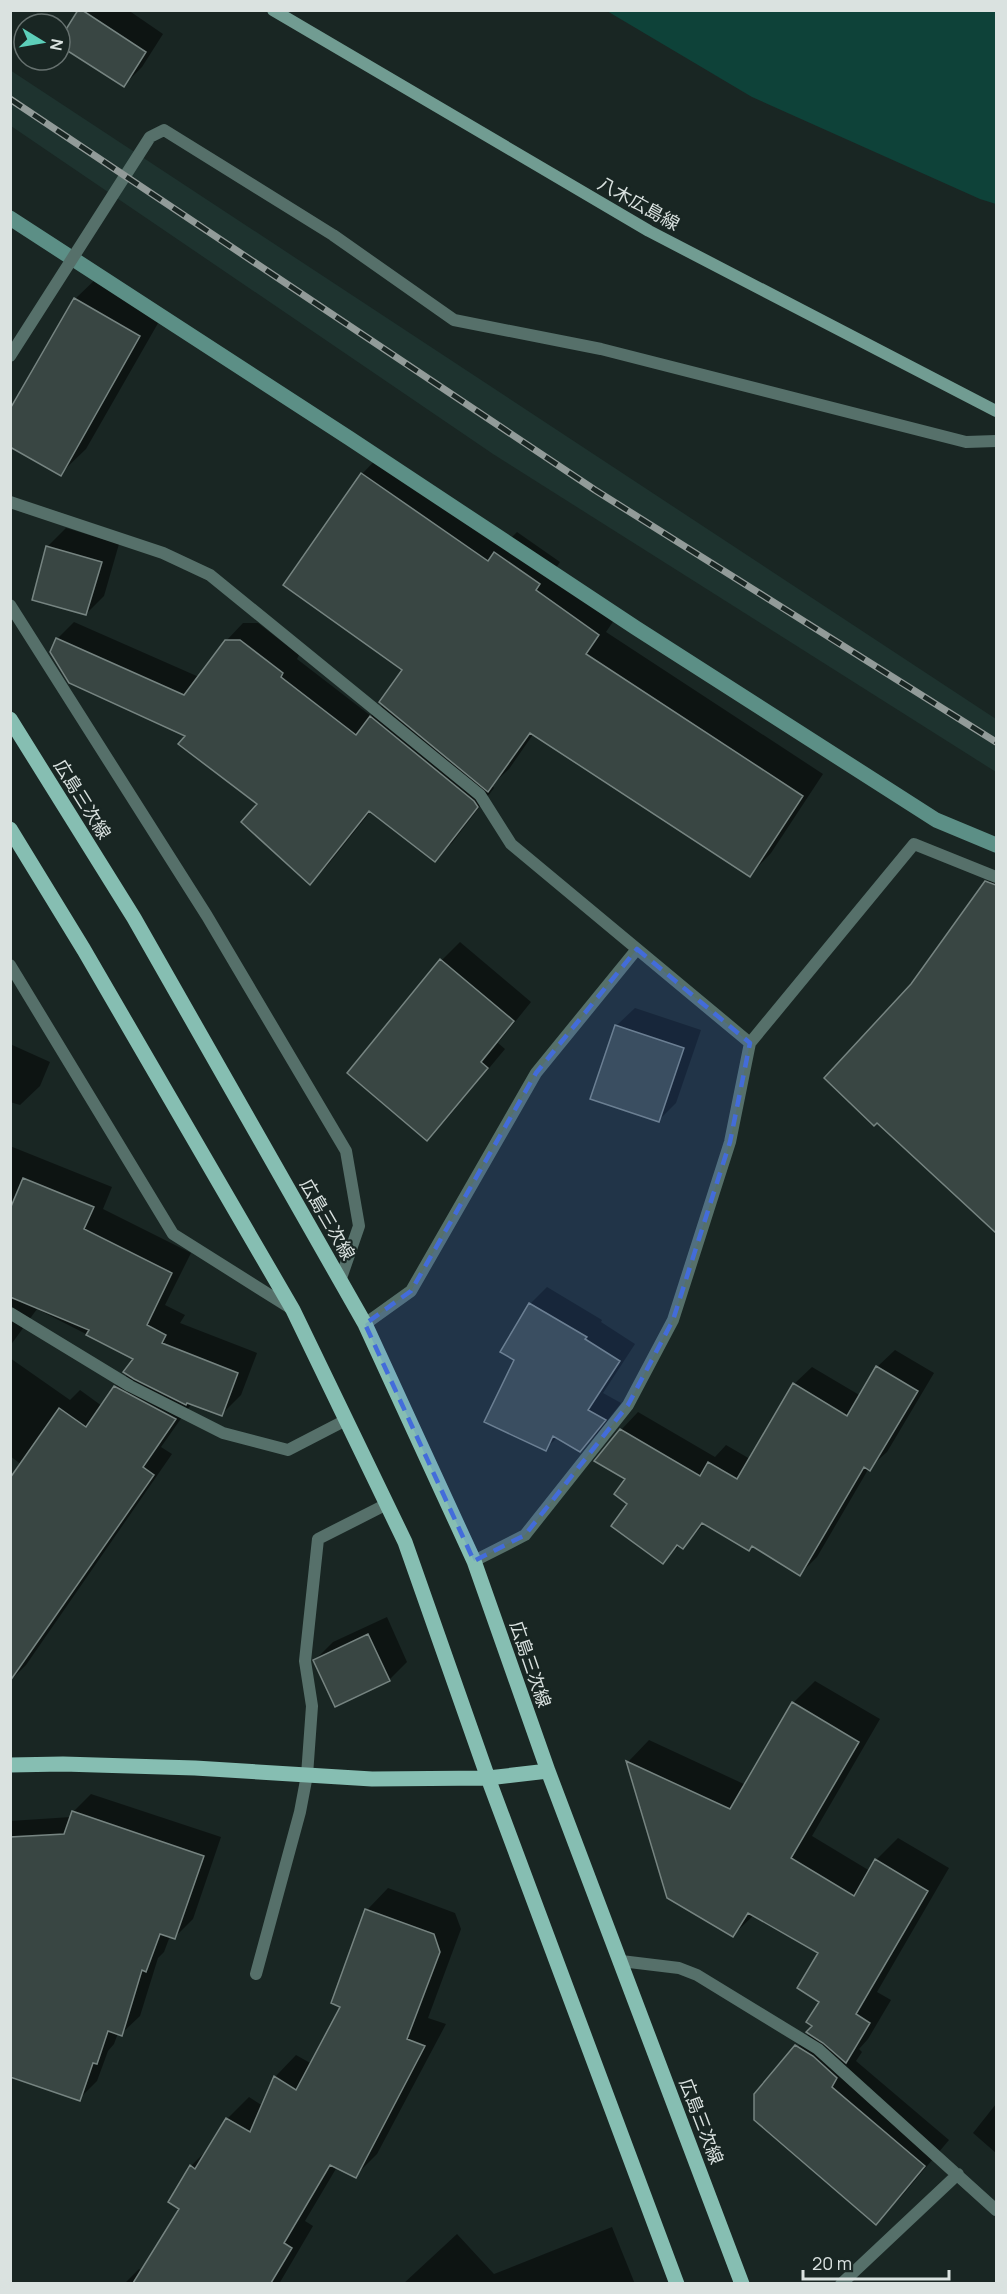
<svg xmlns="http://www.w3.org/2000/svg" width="1007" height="2294" font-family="Manrope,'Noto Sans JP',sans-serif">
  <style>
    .built { fill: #1e332f }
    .green { fill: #0e4239 }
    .shadow { fill: #0007 }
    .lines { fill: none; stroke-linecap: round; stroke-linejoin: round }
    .stream { stroke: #5c8f86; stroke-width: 15 }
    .building { fill: #394643; stroke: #768481; stroke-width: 1.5 }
    .minor { stroke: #56706a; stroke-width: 12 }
    .secondary { stroke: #719c92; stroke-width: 12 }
    .primary { stroke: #86beb2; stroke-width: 15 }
    .rail-casing { stroke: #929b99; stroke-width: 7 }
    .rail { stroke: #192623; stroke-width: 4.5; stroke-dasharray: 14; stroke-linecap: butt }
    .marked { fill: #436cda; fill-opacity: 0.2; stroke: #436cda; stroke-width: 4.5; stroke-dasharray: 12 8; stroke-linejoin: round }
    .labels { text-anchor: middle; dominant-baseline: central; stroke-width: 4.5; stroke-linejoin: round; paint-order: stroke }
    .street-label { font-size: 18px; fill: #dae2e0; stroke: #192623 }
  </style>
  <rect width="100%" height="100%" fill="#192623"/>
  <path class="built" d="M10,70L996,719V772L493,454L11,126Z"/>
  <path class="green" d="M607,11H996V204L980,199L752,97Z"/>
  <path class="shadow" d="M80,10H128L163,34L142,67L124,85L60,44Z
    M101,274L165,311L86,449L60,474L75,299Z
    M383,452L509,540L517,532L560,562L556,568L619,613L606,632L823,774L771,853L750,875L534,733L509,769L492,785L494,788L452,843L435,860L371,811L327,866L310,883L259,804L187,735L57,639L74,622L199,677L226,641L243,623H258L299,655L297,659L371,716L384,704L404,670L285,585L362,474Z
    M66,528L119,544L104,596L86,614L34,599L48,546Z
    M996,873V1231L877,1121L912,984L982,888Z
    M460,942L531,1002L498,1043L505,1049L445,1121L427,1139L442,960Z
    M635,1008L701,1030L676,1103L658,1121L616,1026Z
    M10,1044L50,1062L40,1086L20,1105L10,1102Z
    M10,1146L112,1187L103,1209L191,1253L165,1305L185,1315L180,1323L257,1353L241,1395L221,1415L192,1403L161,1447L172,1454L26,1665L10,1681V1481L22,1465L10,1456V1358L70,1400L80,1390L102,1406L115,1387L128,1374L135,1359L37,1309L10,1346Z
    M547,1287L602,1320L601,1322L635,1344L603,1393L621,1403L597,1434L580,1450L558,1437L545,1449L515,1359L530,1304Z
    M895,1350L934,1373L887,1452L869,1468L817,1557L800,1574L753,1545L705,1523L683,1547L680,1545L662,1562L629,1503L628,1478L597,1460L621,1430L638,1412L715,1457L726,1445L750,1459L794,1384L812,1367L861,1396L877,1367Z
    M387,1617L407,1662L389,1680L315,1660L333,1642Z
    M815,1681L880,1719L812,1836L870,1871L876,1860L898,1838L949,1868L877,1992L891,2000L868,2039L859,2049L862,2052L856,2061L949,2140L901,2197L875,2223L755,2094L810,2033L821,2001L820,1953L754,1915L733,1935L668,1897L628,1762L649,1740L746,1785L793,1703Z
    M91,1794L221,1837L193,1919L175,1937L170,1936L164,1952L158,1958L140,2016L121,2034L118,2033L114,2044L108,2051L97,2081L79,2099L10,2076V1821L71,1817L73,1812Z
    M388,1888L455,1913L461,1929L428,2018L446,2024L377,2154L355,2176L337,2167L305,2221L313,2226L279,2284H124L139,2269L143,2271L182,2208L191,2166L211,2146L227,2119L249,2097L263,2106L275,2077L296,2055L312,2064L342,2006L333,2002L367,1910Z
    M996,2104V2153L973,2133Z
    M612,2227L635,2284H403L457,2234L494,2274Z"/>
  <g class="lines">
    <path class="stream" d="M10,218L349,438L636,628L936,820L996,845"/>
  </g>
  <path class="building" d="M78,10H82L146,52L124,87L60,46V39Z
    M74,298L140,336L61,476L10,447V409Z
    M361,473L488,561L494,552L540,584L536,590L599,635L586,654L803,796L750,877L530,733L488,792L379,702L402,670L283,585Z
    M46,546L102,562L86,615L32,600Z
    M56,638L184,695L225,640H240L283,673L281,677L356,735L370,716L474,801L478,807L435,862L369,811L310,885L241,822L257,804L178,744L185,736L69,683L50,652Z
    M985,881L996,885V1233L877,1123L874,1126L824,1078L911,984Z
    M440,959L514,1021L481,1062L488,1068L427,1141L347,1073Z
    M615,1025L684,1048L659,1122L590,1099Z
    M23,1178L94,1207L84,1229L172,1273L147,1325L166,1335L162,1343L238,1373L222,1416L187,1403L186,1405L134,1379L123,1372L133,1359L86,1335L89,1330L10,1297V1209Z
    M529,1303L587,1337L585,1339L620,1361L588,1410L606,1420L580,1452L553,1436L546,1451L484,1422L514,1360L500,1352Z
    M876,1366L918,1391L870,1471L864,1467L800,1576L752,1546L749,1551L702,1523L683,1549L677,1545L663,1564L611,1526L627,1504L614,1494L625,1479L594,1461L620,1429L700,1476L708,1462L737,1479L793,1383L847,1416Z
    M114,1386L176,1419L143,1467L154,1475L10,1681V1478L59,1408L86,1427Z
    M368,1634L390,1681L335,1707L313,1660Z
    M792,1702L859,1742L791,1858L854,1896L875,1859L928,1891L856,2014L870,2023L846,2063L823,2043L806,2032L812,2026L806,2022L819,2002L797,1988L818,1953L748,1913L733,1937L667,1898L626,1761L730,1809Z
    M72,1811L204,1856L175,1939L160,1934L146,1972L142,1970L122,2036L108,2031L97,2064L93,2063L80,2101L10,2077V1837L64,1834Z
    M365,1909L434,1934L440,1952L407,2039L425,2046L356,2178L330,2165L284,2243L292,2248L271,2283H133L179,2209L168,2202L190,2165L195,2169L226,2118L250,2132L274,2076L296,2090L340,2007L331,2003Z
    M795,2045L813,2056L837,2078L832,2087L925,2166L876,2225L754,2120V2094Z"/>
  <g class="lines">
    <path class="minor" d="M10,356L150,137L164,130L333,235L454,320L601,349L966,442L996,441
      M10,502L163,553L210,575L480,795L511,844L750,1043
      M10,605L207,916L346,1151L359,1226L340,1281
      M10,965L173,1234L292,1309
      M10,1313L130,1386L223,1433L288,1450L346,1420
      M365,1324L411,1291L536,1073L637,949
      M474,1561L525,1535L628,1405L673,1320L730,1142L750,1043L914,844L996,877
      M621,1961L679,1968L697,1975L818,2049L996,2210
      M256,1974L300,1812L307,1775L312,1706L305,1661L318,1539L387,1504
      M841,2284L958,2174"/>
    <path class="secondary" d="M273,10L649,231L996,411"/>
    <path class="primary" d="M10,719L134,918L365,1324L474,1561L548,1771L742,2284
      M10,829L84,950L293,1310L405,1542L488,1778L677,2284
      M10,1765L63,1764L195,1768L372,1779L488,1778L548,1771"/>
    <g class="rail-casing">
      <path id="rail" d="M10,99L595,490L996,742"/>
    </g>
    <use href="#rail" class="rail"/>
  </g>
  <path class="marked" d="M637,949L750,1043L730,1142L673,1320L628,1405L525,1535L474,1561L365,1324L411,1291L536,1073Z"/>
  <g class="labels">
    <g class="street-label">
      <text transform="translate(639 203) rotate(29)">八木広島線</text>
      <text transform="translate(83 799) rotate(58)">広島三次線</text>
      <text transform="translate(328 1219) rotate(60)">広島三次線</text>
      <text transform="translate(531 1664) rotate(71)">広島三次線</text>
      <text transform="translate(702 2121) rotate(69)">広島三次線</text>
    </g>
  </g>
  <rect width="1007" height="2294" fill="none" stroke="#dae2e0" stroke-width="24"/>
  <g transform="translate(42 42) rotate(101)"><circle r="28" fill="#192623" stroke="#66716f" stroke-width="1.5"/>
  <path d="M0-4.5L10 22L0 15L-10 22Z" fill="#5dceb9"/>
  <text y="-9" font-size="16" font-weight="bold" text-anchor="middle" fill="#dae2e0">N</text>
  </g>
  <path d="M803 2270v9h146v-9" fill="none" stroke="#dae2e0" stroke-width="3"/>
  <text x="812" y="2270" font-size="18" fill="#dae2e0" stroke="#192623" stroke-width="4.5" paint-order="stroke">20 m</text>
</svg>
